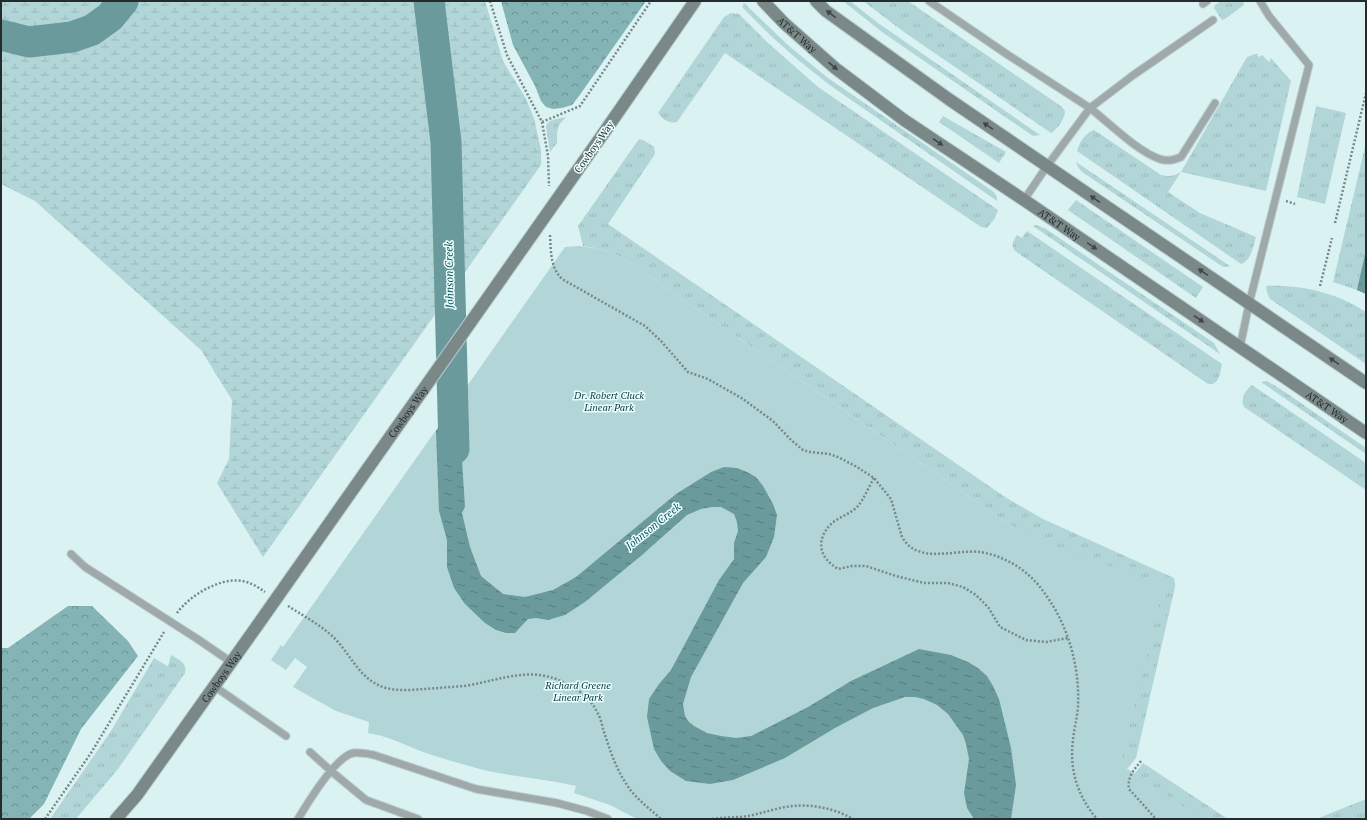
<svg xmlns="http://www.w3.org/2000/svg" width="1367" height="820" font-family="'PT Serif',serif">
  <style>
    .grass { fill: url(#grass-tufts) }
    .forest { fill: url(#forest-crowns) }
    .wetland { fill: url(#wetland-marsh) }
    .green { fill: #b2d6d8 }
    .water { fill: url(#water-ripples) }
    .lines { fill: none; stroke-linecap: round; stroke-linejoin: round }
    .river { stroke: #6a9a9c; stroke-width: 31 }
    .lane-casing { stroke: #bacecf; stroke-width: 9 }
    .secondary-casing { stroke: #bacecf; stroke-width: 14 }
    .path { stroke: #788788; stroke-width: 2.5; stroke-dasharray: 2 2; stroke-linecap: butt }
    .lane { stroke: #9fa9a9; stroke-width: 7 }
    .secondary { stroke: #7a8888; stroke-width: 12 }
    .lane-bridge-casing { stroke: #bacecf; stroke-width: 9; stroke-linecap: butt }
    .secondary-bridge-casing { stroke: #bacecf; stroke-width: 14; stroke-linecap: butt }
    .lane-bridge { stroke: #9fa9a9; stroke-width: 7 }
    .secondary-bridge { stroke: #7a8888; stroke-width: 12 }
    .oneway { fill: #3d4748 }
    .labels { text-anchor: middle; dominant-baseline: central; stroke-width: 3; stroke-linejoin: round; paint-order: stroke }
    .street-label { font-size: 10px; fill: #232b2c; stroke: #ecfeff }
    .park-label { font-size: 10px; font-style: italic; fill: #063739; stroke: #ecfeff }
    .water-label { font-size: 11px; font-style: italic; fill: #0c5356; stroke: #ecfeff }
  </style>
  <defs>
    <pattern id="grass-tufts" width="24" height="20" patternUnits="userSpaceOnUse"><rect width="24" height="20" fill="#b2d6d8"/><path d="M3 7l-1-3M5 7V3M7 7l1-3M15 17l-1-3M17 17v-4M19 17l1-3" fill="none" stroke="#99b8ba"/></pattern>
    <pattern id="forest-crowns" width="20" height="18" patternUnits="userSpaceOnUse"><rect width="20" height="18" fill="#84b4b6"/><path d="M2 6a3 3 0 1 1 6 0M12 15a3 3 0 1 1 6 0" fill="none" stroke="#6c9394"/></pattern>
    <pattern id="wetland-marsh" width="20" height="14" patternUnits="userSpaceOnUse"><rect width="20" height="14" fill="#b2d6d8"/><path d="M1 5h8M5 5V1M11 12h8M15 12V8" fill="none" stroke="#99b8ba"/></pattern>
    <pattern id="water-ripples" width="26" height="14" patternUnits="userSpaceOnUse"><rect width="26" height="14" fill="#6a9a9c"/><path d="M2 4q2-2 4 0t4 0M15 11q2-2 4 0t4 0" fill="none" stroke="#577e7f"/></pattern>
  </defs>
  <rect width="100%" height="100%" fill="#dbf2f3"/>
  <path class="grass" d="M843,1H850L878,23L1040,135L1033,136L882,32Z
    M863,1H908L1062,107L1065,111C1065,118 1058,129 1051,133L904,32Z
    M1221,1H1243L1244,5L1225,19L1222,20L1214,8L1215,5Z
    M744,3L789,46L828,78L994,192L997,197V201L831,86L798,60L771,36L742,7Z
    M731,13L739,14L767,42L818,87L998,210L995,218L987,228L981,227L725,53L677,122C669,124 662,119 658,113L724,17Z
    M1255,54H1259L1257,55L1259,57L1262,55L1269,62L1271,58L1291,81L1266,191L1181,172L1168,192L1200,213L1256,237C1253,246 1252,260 1241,264L1077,151C1079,143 1086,132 1094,130L1161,175C1169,177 1174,176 1181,172L1247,57Z
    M1316,106L1346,113L1325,204L1297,197Z
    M943,116L1006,152L999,163L939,122Z
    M566,117L559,125L557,132V143L550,152L546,127C547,119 559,119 566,117Z
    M639,139L645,141L654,147L655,154L608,224L1005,497L1043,519L1174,578L1175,584V587L1136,758L1127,769L1120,764L1042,542L1019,531L624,259C610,251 599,248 583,246L578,226Z
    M1366,143V294L1354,289L1333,282Z
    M1076,162L1230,266L1224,267L1220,265L1094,180C1087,175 1078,171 1076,162Z
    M1076,200L1203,287L1196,298L1068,210Z
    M1036,225L1046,229L1214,343L1220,354L1033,226Z
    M1027,231L1222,364C1220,373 1219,386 1208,384L1015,251C1010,245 1014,240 1017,235L1022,238Z
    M1266,286C1300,284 1338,293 1366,312V364L1270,299L1267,292Z
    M1267,381L1282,390L1366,448V454L1261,382Z
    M1252,385L1366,463V490L1244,407C1240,399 1245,391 1252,385Z
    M171,655C178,659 188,663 185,673L118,769L76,819H50L111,731L154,658L169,667L168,666Z
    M1143,763L1228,819H1161L1133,776Z
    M1366,799V819H1316Z"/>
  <path class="forest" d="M501,1H646L579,96L572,105L562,108L553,109L546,107L541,101L535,86L513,45Z
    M68,606H92L128,641L138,656L81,729L44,804L29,819H1V648H8Z"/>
  <path class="wetland" d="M1,1H485L503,61L525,97L534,118L541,150V165L263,557L217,483L229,459L232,400L201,350L35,201L1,184Z"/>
  <path class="green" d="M580,246C598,248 608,250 624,259L1019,531L1042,542L1164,585L1120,764L1203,819H637L610,805L574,793L576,786C543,778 509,777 476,768C458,763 441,758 423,752C405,745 388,736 368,733L369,722L336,711L293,687L307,667L295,658L286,670L271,660L281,645L283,647L565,247Z"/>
  <path class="water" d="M1366,250V294L1357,290Z
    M458,399L465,507L462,513L470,547L481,576L503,594L525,597L553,590L576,577L676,494L711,472L724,467L737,468L747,472L756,477L763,486L773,504L777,515L774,537L766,557L743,583L691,677L683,704L685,716L689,722L694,726L707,733L721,736L736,738L751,736L808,707L851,681L919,649L951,655L968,662L978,668L987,676L993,686L999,699L1011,748L1016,785L1011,819H974L967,808L964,793L969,759L966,744L963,735L948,714L937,705L924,699L915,697H905L873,708L835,728L785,758L733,780L710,784L686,781L670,771L661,761L654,749L647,717L649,699L659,684L671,670L719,580L734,559V543L738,531L737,522L734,514L721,507H712L701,509L687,515L642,555L585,602L565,615L548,620L536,618L528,619L515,633H506L496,630L485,623L465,604L454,588L447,567V540L439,511L436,431Z"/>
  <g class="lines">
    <path class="river" d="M429,1L446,142L454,449
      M1,35L29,42L72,37L92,30L110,17L123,1"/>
    <g class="lane-casing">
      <path id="lane" d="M929,1L1008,55L1090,108L1047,166L1024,200
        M1203,4L1207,1
        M1213,20L1132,76L1090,108C1109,123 1138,152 1160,159C1167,162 1174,160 1181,157L1215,103
        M1240,347L1249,304L1309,65L1269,16L1260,1
        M71,554L85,567
        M199,640L231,662
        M214,686L286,736
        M310,752L331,771L366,800L418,819
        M298,819C307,804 335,757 353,753C360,752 368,754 374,755L476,789L557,803L587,811L608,819"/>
    </g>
    <g class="secondary-casing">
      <g id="secondary">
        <path id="s1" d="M763,1L784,23L835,68L904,120L1024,200L1366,433"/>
        <path d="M816,1L826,11L950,100L1366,383"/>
        <path d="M603,134L695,1"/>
        <path id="s2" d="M116,819L137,795L257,626"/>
      </g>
    </g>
    <path class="path" d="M490,1L507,55L542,122L548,156L549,186
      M542,122L580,106L651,1
      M1286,201L1295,204
      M1335,223L1366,93
      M550,235C551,251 550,267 562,279L645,326L661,341L688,372L708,379L743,399L773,421L791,440L803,450L810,452L829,454L838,457L857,467L874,478L891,499L902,537C918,565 954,549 980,552C1005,556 1028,570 1043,591C1068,624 1080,666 1078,707C1077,719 1074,729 1073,740C1069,770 1078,797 1097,819
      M1320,286L1332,238
      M874,478C869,486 864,499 858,506C851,514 838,517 830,525C815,542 820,558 838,569L852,566H866L896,576L924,583H948L963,587L976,595L988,607L1000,627L1026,640L1046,642L1068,638
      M288,606C302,615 317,623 330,634C350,651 358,680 386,688C398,691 412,690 425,689C438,688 451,687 464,686C503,680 534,663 572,687C583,693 592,701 597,712C601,718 602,726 604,732C610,750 616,769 627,785C635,798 649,808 661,819
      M177,613C189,596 220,577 242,581C250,582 258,587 265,592
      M1141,761C1134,770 1127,777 1129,789L1156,819
      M45,819L91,753L164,632
      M712,819C724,817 736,818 748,816C764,813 778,807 794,806C813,804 836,809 853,819"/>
    <use href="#lane" class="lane"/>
    <use href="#secondary" class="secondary"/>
    <g class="lane-bridge-casing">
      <path id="lane-bridge" d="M85,567L199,640"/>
    </g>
    <g class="secondary-bridge-casing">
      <g id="secondary-bridge">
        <path id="s3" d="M257,626L603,134"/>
      </g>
    </g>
    <use href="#lane-bridge" class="lane-bridge"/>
    <use href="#secondary-bridge" class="secondary-bridge"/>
  </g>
  <defs><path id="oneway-solid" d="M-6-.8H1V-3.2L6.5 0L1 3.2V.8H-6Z"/></defs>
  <g class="oneway">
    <use href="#oneway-solid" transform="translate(831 14) rotate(-143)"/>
    <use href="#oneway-solid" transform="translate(833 66) rotate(40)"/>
    <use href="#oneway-solid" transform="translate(988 126) rotate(-146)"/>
    <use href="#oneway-solid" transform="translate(938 142) rotate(34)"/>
    <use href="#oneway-solid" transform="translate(1095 199) rotate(-146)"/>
    <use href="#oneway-solid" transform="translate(1092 246) rotate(34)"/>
    <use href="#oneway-solid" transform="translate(1203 272) rotate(-146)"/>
    <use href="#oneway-solid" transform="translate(1199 319) rotate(34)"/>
    <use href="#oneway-solid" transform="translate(1334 361) rotate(-146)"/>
  </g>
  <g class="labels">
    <g class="street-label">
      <text stroke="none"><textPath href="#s1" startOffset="48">AT&amp;T Way</textPath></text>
      <text transform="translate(594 147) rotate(-55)">Cowboys Way</text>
      <text stroke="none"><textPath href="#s1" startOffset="372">AT&amp;T Way</textPath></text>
      <text stroke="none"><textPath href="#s1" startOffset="696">AT&amp;T Way</textPath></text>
      <text stroke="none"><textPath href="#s3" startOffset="262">Cowboys Way</textPath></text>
      <text stroke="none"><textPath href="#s2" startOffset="177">Cowboys Way</textPath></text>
    </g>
    <g class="park-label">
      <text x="609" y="395">Dr. Robert Cluck<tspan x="609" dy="12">Linear Park</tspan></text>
      <text x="578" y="685">Richard Greene<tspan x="578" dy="12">Linear Park</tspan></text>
    </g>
    <g class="water-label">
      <text transform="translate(449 275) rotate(-91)">Johnson Creek</text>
      <text transform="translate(653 526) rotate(-39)">Johnson Creek</text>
    </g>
  </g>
  <rect width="1367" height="820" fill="none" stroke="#232b2c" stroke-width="4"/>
</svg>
